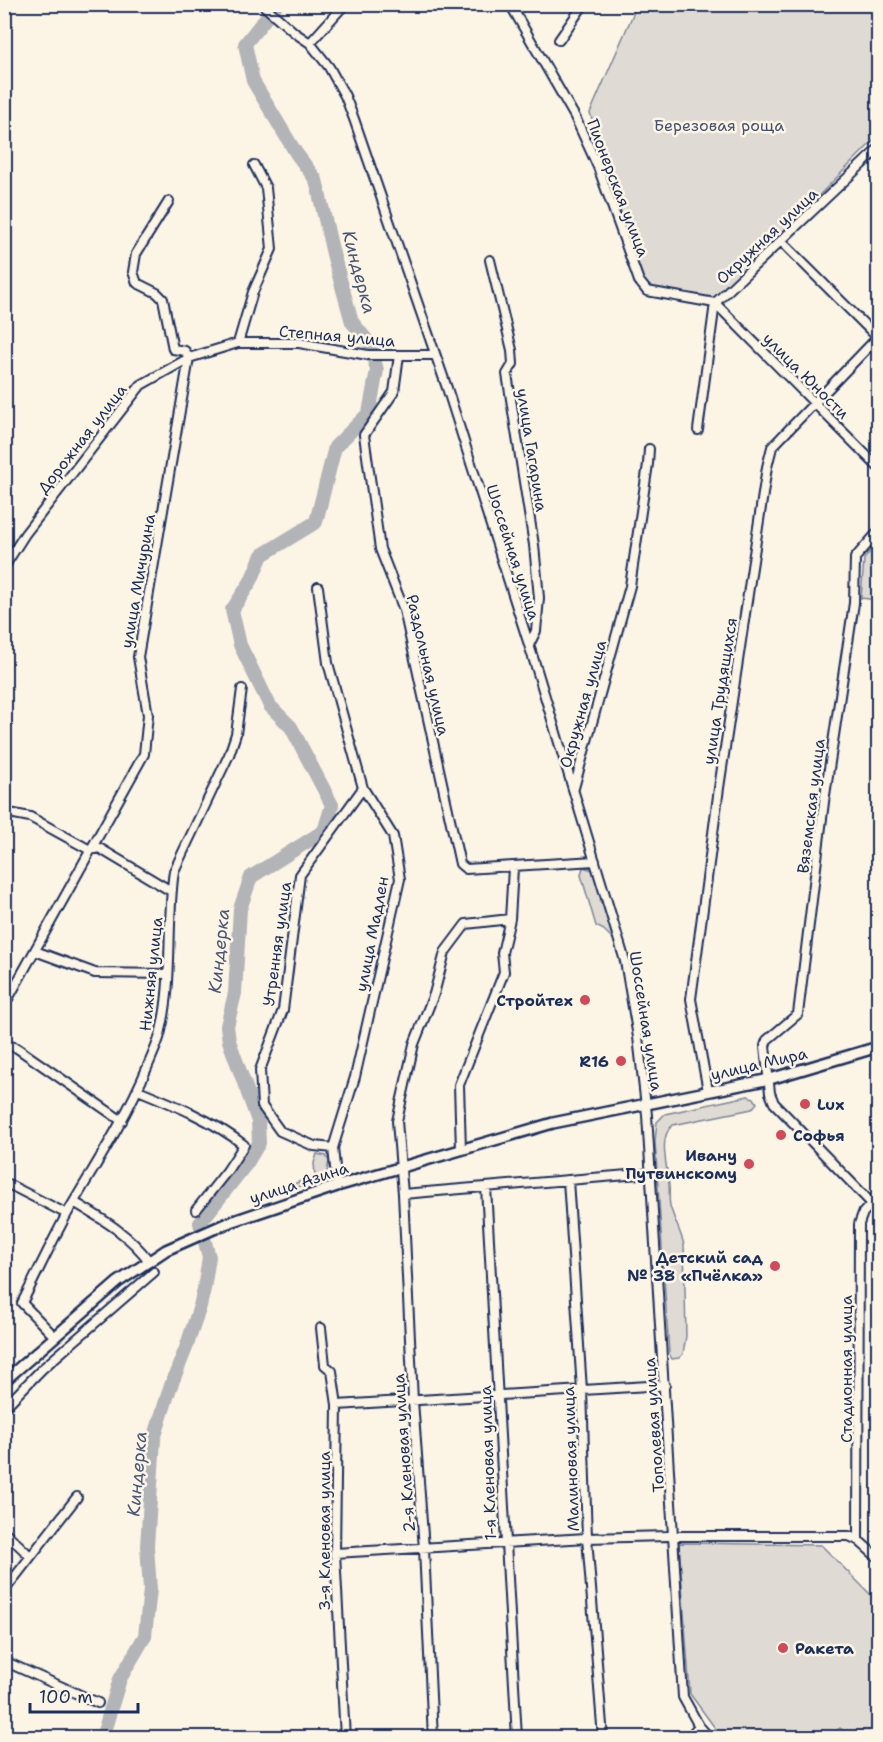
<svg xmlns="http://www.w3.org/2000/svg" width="883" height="1742" font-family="'Shantell Sans',sans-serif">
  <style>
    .green { fill: #dfdbd4; stroke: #7d8599; stroke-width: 1.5 }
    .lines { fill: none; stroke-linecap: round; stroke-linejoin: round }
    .river { stroke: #b2b4b8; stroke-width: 14 }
    .minor-casing { stroke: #1b2f5e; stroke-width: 12 }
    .major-casing { stroke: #1b2f5e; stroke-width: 14 }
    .minor { stroke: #fcf5e5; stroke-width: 8 }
    .major { stroke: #fcf5e5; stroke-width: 9 }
    .poi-dot { fill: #d1495b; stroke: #fcf5e5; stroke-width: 2 }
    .labels { text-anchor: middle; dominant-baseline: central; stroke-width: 5; stroke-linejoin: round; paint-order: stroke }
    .park-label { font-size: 16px; fill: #425176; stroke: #fcf5e5 }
    .street-label { font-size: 16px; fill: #1b2f5e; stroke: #fcf5e5 }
    .poi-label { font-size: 16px; font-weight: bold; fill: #1b2f5e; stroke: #fcf5e5; text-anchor: end }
    .water-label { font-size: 18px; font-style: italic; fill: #485779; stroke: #fcf5e5 }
  </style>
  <rect width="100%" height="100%" fill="#fcf5e5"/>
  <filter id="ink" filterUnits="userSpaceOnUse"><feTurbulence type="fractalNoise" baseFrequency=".0167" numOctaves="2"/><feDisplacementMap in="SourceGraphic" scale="12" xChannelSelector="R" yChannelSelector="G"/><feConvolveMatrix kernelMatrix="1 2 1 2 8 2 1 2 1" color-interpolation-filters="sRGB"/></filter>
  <g filter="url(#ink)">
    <path class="green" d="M637,5H878V136L716,299L644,286L590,113Z
      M878,542V600L861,598L864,559Z
      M583,867L596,871L597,883L603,897L600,901L611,918L614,940L604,930L596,926L581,875Z
      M748,1096L754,1098L757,1103L752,1109L673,1125C657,1137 668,1168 669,1185C670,1193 668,1202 671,1209C675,1222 681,1232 684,1245L686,1336L683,1354L679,1358L672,1359L669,1353L655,1141L657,1122L665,1114Z
      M317,1154L326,1156L329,1161L326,1177L293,1189L292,1185L305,1179H310L315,1175L314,1163Z
      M679,1543L821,1545L878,1602V1737H850L840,1728L829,1737H724L715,1728L690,1694Z"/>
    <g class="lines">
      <path class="river" d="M102,1738L120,1679L145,1636L150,1589L147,1546L154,1439L170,1388L186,1348L200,1306L204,1289L209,1257L200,1223L247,1163L259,1143L258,1121L229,1041L227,1026L235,993L240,909L251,877L324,831L332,805L291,727L270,706L240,645L232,610L251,581L262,555L316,522L335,447L369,413L377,370L370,344L352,322L333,254L316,180L296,153L253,81L245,44L277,4"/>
      <g class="minor-casing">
        <path id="minor" d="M262,4L295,33L310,43L329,67L345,96L354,119L447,388L537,670L625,961L638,1037L647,1115L683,1697L699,1726L710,1738
          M510,4L575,117L598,167L639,281L647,291L715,303
          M559,40L584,4
          M310,43L345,4
          M782,242L878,338
          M490,260L512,350L513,364L507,374L534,545L539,598L536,631L529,645
          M715,303L878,467
          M238,343L253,292L272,249L266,188L254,165
          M399,355L394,392L364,435L380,549L404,610L460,864L466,869L595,861
          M698,430L715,303L878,149
          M878,532L855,558L854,603L824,802L798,1014L767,1040L765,1046L770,1093L774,1103L878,1210
          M4,567L25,534L141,385L189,358L238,343H299L368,355H434
          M318,587L328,663L363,788L393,836L400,879L355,1077L333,1148L337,1186
          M574,788L630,586L648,464L649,449
          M4,812L30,817L90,850L99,848L171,891
          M35,951L95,973L168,974
          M4,1006L144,754L148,715L138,657L189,358L185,351L173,349L163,299L157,293L137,283L133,272L136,254L169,201
          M4,1044L17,1048L122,1121
          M138,1090C175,1105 212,1120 244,1145L227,1171L196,1210
          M708,1091L691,999L719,788L767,467L772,447L878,337
          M333,1148L314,1146L280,1131L262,1106L260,1070L283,1010L300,875L363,788
          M461,1149L459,1085L504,972L502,953L510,919L513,868
          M568,1180L582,1390L587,1538L603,1738
          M4,1182L67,1214
          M486,1187C498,1370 505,1554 517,1738
          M403,1194L651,1173
          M74,1202C102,1219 129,1234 149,1261
          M321,1328L325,1365L332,1371L337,1405L335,1553L345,1738
          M55,1337L22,1303C39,1270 54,1236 72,1205C99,1159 126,1118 147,1068C151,1058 157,1046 160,1035C174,981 166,925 174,871L229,755L236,734L242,689
          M337,1405L665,1385
          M4,1408L42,1369L154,1272
          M4,1531L30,1556
          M858,1540L859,1224L863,1213L872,1203
          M335,1553L587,1538L668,1536H849L858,1540L876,1556L878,1553
          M4,1591L77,1497
          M4,1661L98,1703
          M433,1738L424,1549L413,1401L403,1194L397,1121L414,1044L434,994L445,952L466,924L510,919
          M688,1738L699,1726"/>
      </g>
      <g class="major-casing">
        <path id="major" d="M4,1381L118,1282L166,1250L225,1224L337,1186L553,1123L770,1079L878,1047"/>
      </g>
      <use href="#minor" class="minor"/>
      <use href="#major" class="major"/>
    </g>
  </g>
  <g class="poi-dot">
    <circle cx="585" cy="1000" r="6"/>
    <circle cx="621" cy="1061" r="6"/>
    <circle cx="805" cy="1104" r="6"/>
    <circle cx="781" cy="1135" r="6"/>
    <circle cx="749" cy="1164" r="6"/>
    <circle cx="775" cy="1266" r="6"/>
    <circle cx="783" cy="1648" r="6"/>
  </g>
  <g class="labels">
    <g class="park-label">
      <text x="719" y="125">Березовая роща</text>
    </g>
    <g class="street-label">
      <text transform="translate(618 188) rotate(69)">Пионерская улица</text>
      <text transform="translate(767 236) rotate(-43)">Окружная улица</text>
      <text transform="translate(337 336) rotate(5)">Степная улица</text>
      <text transform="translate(806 376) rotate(45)">улица Юности</text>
      <text transform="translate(82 439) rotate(-52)">Дорожная улица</text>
      <text transform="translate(532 450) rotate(81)">улица Гагарина</text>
      <text transform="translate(513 552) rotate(72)">Шоссейная улица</text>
      <text transform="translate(138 581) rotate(-80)">улица Мичурина</text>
      <text transform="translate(428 665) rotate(77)">Раздольная улица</text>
      <text transform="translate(720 691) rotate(-81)">улица Трудящихся</text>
      <text transform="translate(583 704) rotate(-74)">Окружная улица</text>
      <text transform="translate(811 806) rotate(-83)">Вяземская улица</text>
      <text transform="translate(372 934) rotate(-79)">улица Мадлен</text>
      <text transform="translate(277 944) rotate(-82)">Утренняя улица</text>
      <text transform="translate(151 974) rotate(-84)">Нижняя улица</text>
      <text transform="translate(646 1021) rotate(81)">Шоссейная улица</text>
      <text transform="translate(759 1064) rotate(-13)">улица Мира</text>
      <text transform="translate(299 1183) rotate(-18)">улица Азина</text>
      <text transform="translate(846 1369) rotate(-90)">Стадионная улица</text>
      <text transform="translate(654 1425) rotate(-94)">Тополевая улица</text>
      <text transform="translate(404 1453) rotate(-94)">2-я Кленовая улица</text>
      <text transform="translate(571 1459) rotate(-92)">Малиновая улица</text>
      <text transform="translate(488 1463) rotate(-92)">1-я Кленовая улица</text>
      <text transform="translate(324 1531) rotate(-90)">3-я Кленовая улица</text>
    </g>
    <g class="poi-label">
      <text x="573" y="1000">Стройтех</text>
      <text x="609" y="1061">R16</text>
      <text x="817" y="1104" text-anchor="start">Lux</text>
      <text x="793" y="1135" text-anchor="start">Софья</text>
      <text x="737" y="1155">Ивану<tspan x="737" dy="18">Путвинскому</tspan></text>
      <text x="763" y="1257">Детский сад<tspan x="763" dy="18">№ 38 «Пчёлка»</tspan></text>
      <text x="795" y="1648" text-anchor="start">Ракета</text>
    </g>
    <g class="water-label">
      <text transform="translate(359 272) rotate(75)">Киндерка</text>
      <text transform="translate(219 951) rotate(-84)">Киндерка</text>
      <text transform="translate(137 1474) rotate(-85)">Киндерка</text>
    </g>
  </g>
  <rect width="883" height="1742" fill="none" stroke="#fcf5e5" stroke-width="24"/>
  <rect x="12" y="12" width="859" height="1718" fill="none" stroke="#1b2f5e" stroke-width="2" filter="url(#ink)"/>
  <path d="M30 1703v9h108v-9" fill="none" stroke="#1b2f5e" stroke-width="3"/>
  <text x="39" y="1703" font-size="18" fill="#1b2f5e" stroke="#fcf5e5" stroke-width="4.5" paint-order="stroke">100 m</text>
</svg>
